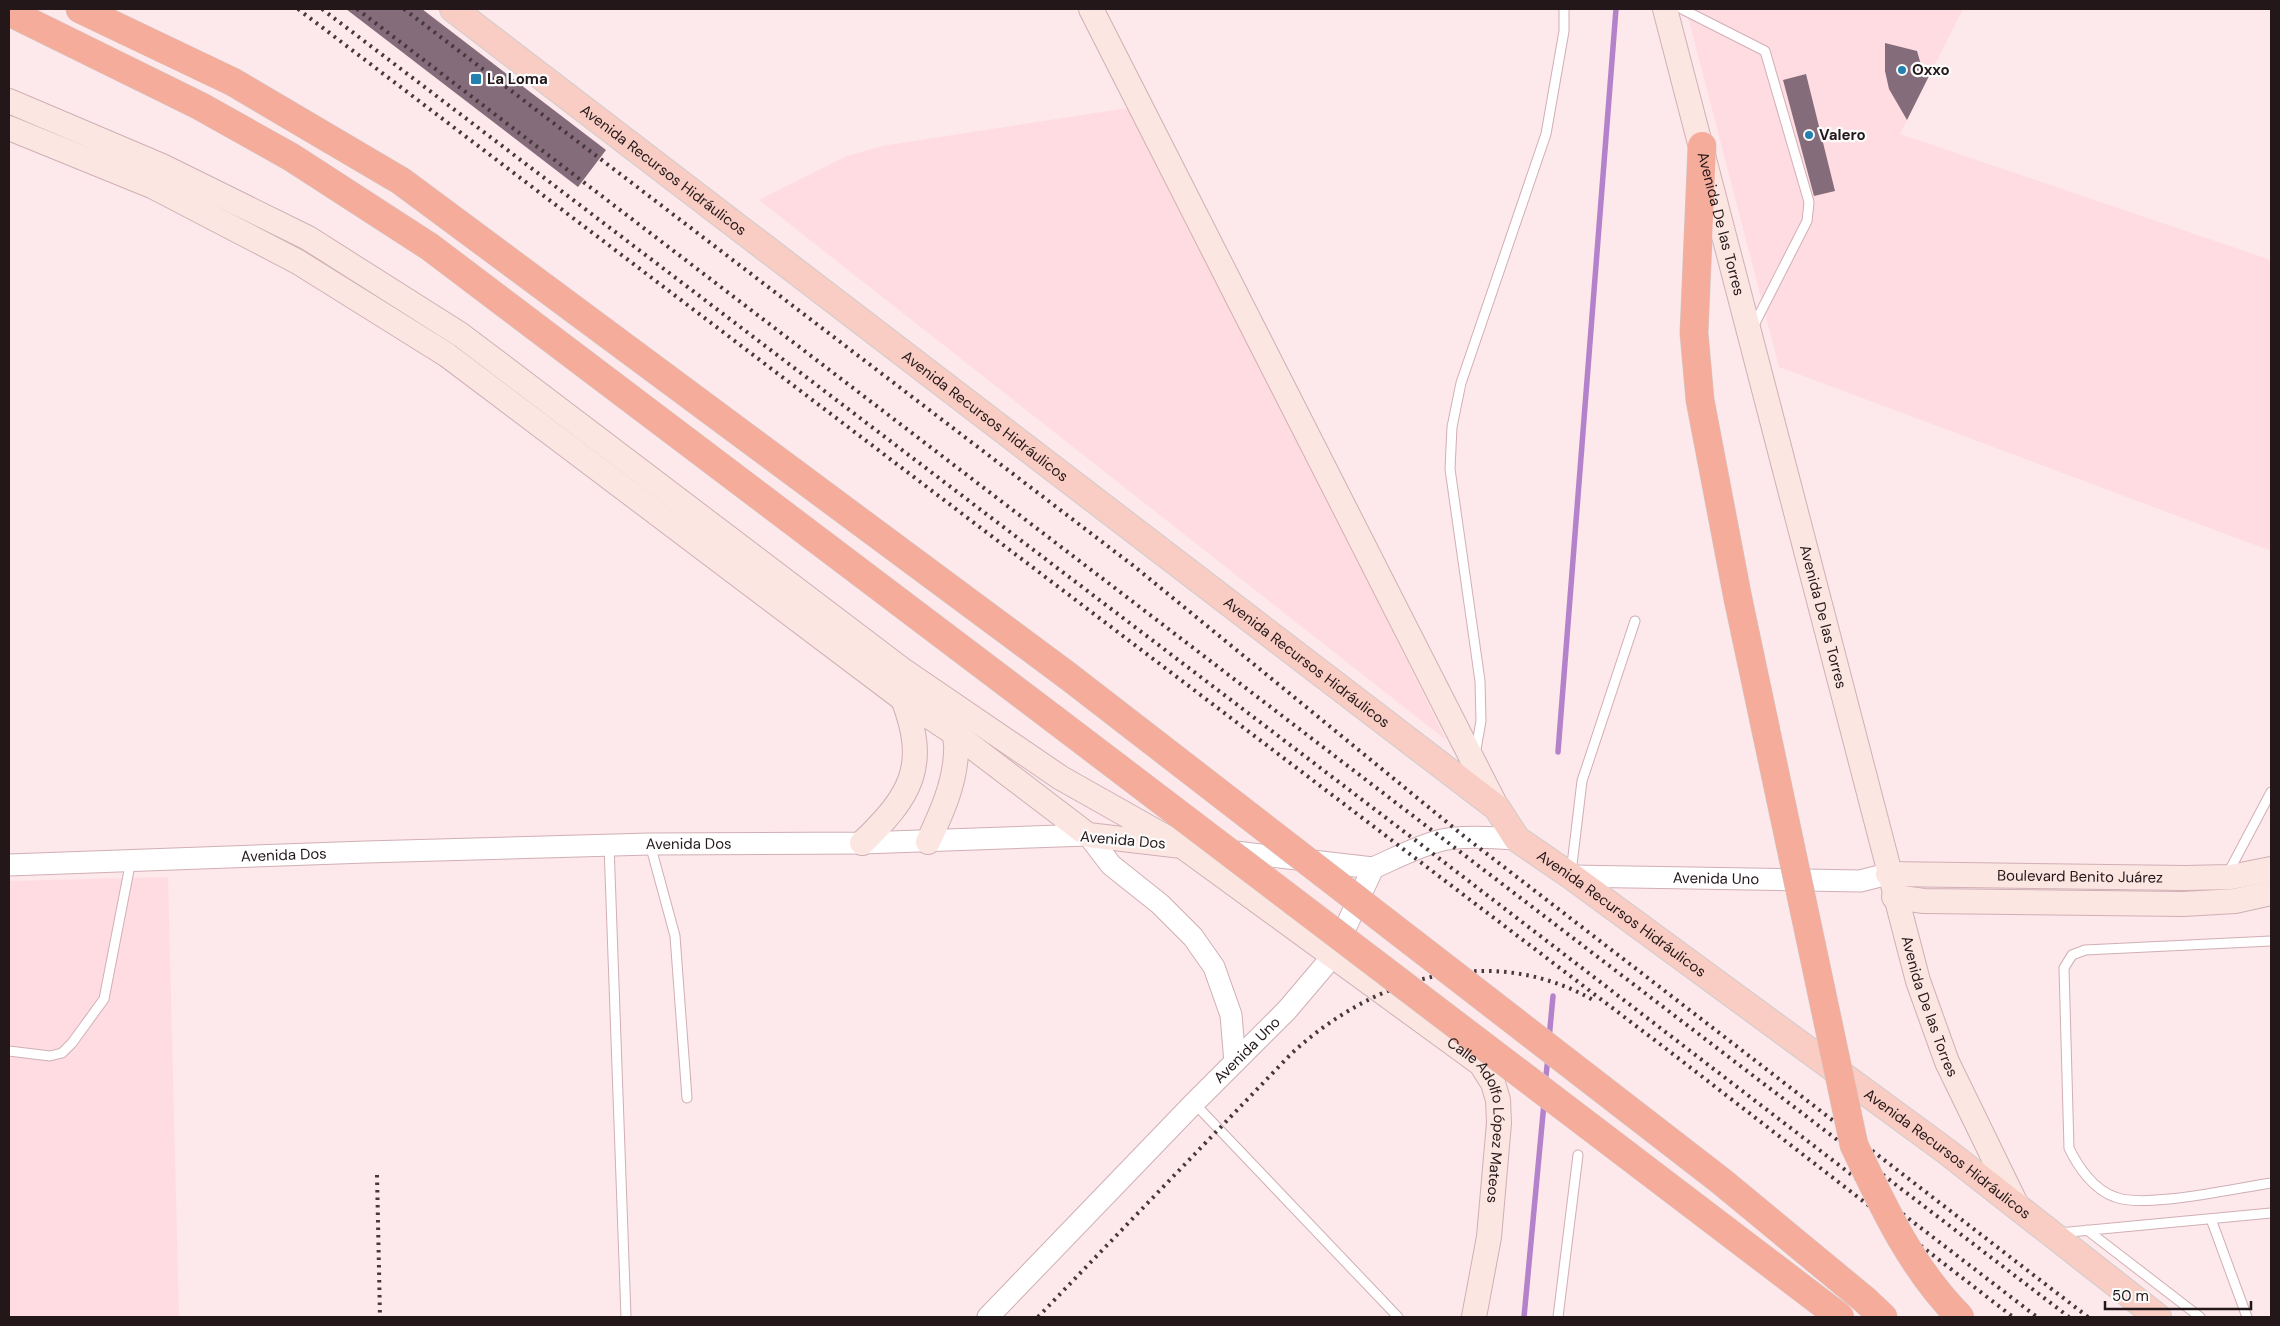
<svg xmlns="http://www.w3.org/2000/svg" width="2280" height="1326" font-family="'DM Sans',sans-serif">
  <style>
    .built { fill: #ffdce2 }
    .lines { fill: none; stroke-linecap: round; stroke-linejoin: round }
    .stream { stroke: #b382cb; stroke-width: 5.5 }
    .building { fill: #846c7b }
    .service-casing { stroke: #d0afb5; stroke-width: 11 }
    .tertiary-casing { stroke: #d0afb5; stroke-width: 23 }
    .secondary-casing { stroke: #d0afb5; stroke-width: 26 }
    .primary-casing { stroke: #cfcccc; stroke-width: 28 }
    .motorway-casing { stroke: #cfcccc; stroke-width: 29 }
    .service { stroke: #fff; stroke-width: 9 }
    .tertiary { stroke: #fff; stroke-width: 21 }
    .secondary { stroke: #fce6e1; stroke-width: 24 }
    .primary { stroke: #f9cdc3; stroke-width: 26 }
    .motorway { stroke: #f5ac9b; stroke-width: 28 }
    .rail { stroke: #45383a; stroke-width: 4; stroke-dasharray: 2.5 5; stroke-linecap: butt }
    .motorway-bridge-casing { stroke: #cfcccc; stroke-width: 29; stroke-linecap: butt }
    .motorway-bridge { stroke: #f5ac9b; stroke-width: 28 }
    .poi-dot { fill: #2481ae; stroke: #fbfbfb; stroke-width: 2 }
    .labels { text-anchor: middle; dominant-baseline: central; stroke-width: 4.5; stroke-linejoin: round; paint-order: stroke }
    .poi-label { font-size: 15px; font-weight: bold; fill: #231719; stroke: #fbfbfb; text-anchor: start }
    .street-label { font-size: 15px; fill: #231719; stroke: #fbfbfb }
  </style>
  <rect width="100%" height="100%" fill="#fde8eb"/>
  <path class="built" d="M1686,9H1963L1900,134L2271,260V551L1779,367Z
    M1134,107L1446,740L759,200L847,156L882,146Z
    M168,877L179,1317H9V881Z"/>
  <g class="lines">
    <path class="stream" d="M1558,752L1616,9
      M1549,1039L1553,996
      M1545,1084L1548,1058
      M1524,1317L1544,1103"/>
  </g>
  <path class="building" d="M346,9H422L606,150L578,187Z
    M1885,43L1917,51L1922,68L1934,66L1907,120L1889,89L1885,71Z
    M1806,74L1835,191L1814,196L1783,80Z"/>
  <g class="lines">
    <g class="service-casing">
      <path id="service" d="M1682,9L1765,51L1809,202L1807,221L1752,329
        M1475,755L1481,721L1480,681L1450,469L1452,427L1461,383L1546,134L1564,31V9
        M650,844L675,936L687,1098
        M609,845L626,1317
        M1571,873L1582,781L1635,621
        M2227,875L2271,792
        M2271,941L2085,950L2072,955L2064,968L2069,1148C2078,1167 2094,1190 2115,1197C2145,1209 2236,1188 2271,1183
        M9,1051L50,1056L62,1053L72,1043L104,999L131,860
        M1194,1103L1398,1317
        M2211,1219L2247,1317
        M2087,1230L2200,1317
        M2059,1233L2271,1213
        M1558,1317L1578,1155"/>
    </g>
    <g class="tertiary-casing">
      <g id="tertiary">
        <path d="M1227,851L1373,868"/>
        <path id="s1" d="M9,865L366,852L650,844L862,843L1088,835L1111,865L1160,904L1193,937L1214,967L1231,1015L1235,1062"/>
        <path id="s2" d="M1571,876L1860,881L1888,874"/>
        <path id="s3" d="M988,1317L1194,1103L1287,1010L1332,957L1373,868C1396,858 1418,846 1442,840C1466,835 1493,838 1517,839"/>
      </g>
    </g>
    <g class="secondary-casing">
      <g id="secondary">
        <path d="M1091,9L1497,808"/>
        <path id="s4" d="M1665,9L1918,981L1947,1062L2018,1208"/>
        <path d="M9,101L162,166L308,238L461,335L904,671L1061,778L1171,840"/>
        <path id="s5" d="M9,128L154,187L298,262L447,355L903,699L954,733L1088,835L1182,846L1481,1064L1493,1083L1498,1100L1499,1123L1489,1237L1474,1317"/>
        <path d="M928,842C941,814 955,784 956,752C957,743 954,733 953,724"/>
        <path d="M862,843C911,796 929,766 903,699"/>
        <path id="s6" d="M1888,874L2185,878L2231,877L2271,869"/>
        <path d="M1894,897L1924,901L2183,904L2235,901L2271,893"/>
      </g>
    </g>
    <g class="primary-casing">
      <g id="primary">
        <path id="s7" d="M453,9L1497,808L1517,839L1571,876L1946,1151L2158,1317"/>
      </g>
    </g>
    <g class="motorway-casing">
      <path id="motorway" d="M80,9L233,82L401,181L1068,676
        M9,12L200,106L291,157L430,247L1054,719
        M1702,146L1694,333L1700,400L1738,599
        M1865,1300L1883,1317"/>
    </g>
    <use href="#service" class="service"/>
    <use href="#tertiary" class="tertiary"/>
    <use href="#secondary" class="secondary"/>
    <use href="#primary" class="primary"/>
    <use href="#motorway" class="motorway"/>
    <path class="rail" d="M298,9L1669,1051L2013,1317
      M322,9L1423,846L2037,1317
      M357,9L2069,1317
      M404,9L1135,567L1465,837L2088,1317
      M377,1175L380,1317
      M1038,1317L1291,1054C1374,977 1491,941 1595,1001"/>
    <g class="motorway-bridge-casing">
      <path id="motorway-bridge" d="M1738,599L1854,1145C1883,1206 1911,1268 1960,1317
        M1068,676L1721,1181L1865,1300
        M1054,719L1840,1317"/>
    </g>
    <use href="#motorway-bridge" class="motorway-bridge"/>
  </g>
  <g class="poi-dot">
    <circle cx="1902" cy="70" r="5"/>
    <rect x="470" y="73" width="12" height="12" rx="2.5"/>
    <circle cx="1809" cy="135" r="5"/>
  </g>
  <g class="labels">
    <g class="poi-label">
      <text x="1912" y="70">Oxxo</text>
      <text x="487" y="79">La Loma</text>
      <text x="1819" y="135">Valero</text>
    </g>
    <g class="street-label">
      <text stroke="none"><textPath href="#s7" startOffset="265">Avenida Recursos Hidráulicos</textPath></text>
      <text stroke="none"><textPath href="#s4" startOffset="222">Avenida De las Torres</textPath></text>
      <text stroke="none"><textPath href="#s7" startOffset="670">Avenida Recursos Hidráulicos</textPath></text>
      <text stroke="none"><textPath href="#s4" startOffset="628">Avenida De las Torres</textPath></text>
      <text stroke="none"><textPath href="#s7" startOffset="1075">Avenida Recursos Hidráulicos</textPath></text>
      <text transform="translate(1123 840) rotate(5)">Avenida Dos</text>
      <text stroke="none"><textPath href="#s1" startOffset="680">Avenida Dos</textPath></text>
      <text stroke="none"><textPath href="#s1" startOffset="275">Avenida Dos</textPath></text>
      <text stroke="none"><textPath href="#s6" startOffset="192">Boulevard Benito Juárez</textPath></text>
      <text stroke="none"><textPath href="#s2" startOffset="145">Avenida Uno</textPath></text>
      <text stroke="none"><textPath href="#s7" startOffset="1480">Avenida Recursos Hidráulicos</textPath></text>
      <text stroke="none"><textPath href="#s4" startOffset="1032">Avenida De las Torres</textPath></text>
      <text stroke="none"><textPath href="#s3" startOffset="372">Avenida Uno</textPath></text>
      <text stroke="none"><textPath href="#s5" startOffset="1812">Calle Adolfo López Mateos</textPath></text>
      <text stroke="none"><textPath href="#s7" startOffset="1885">Avenida Recursos Hidráulicos</textPath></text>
    </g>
  </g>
  <rect width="2280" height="1326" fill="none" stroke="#231719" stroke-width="20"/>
  <path d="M2105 1301v8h146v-8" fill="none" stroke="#231719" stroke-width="2.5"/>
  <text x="2112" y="1301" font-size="15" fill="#231719" stroke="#fbfbfb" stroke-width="4" paint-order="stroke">50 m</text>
</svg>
